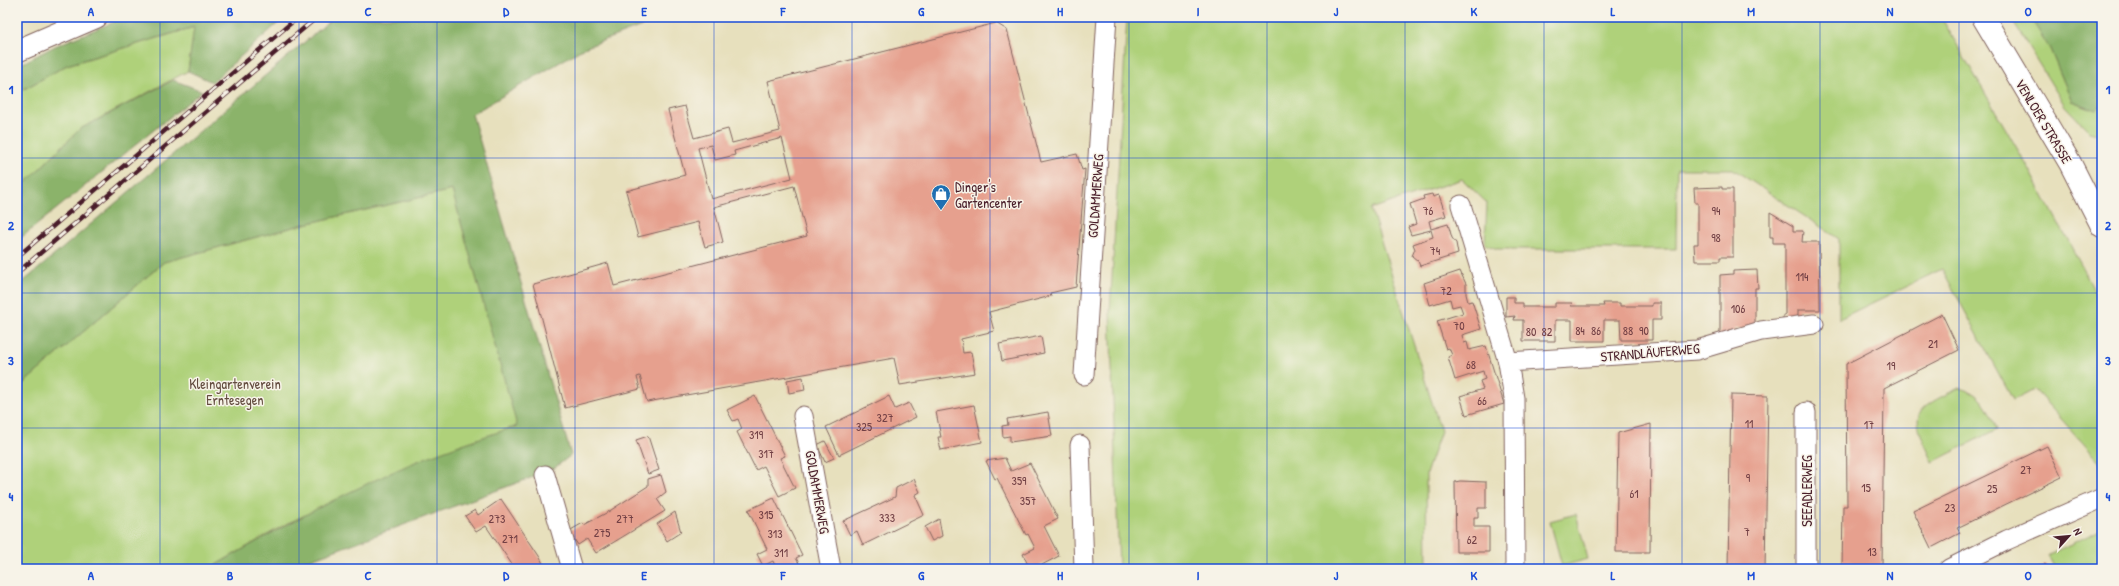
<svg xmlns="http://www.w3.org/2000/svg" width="2119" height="586" font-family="'Patrick Hand',sans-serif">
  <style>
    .green { fill: #afd17a; stroke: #7c7852 }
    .forest { fill: #8bb36a; stroke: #6a694a }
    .building { fill: #e6a08e; fill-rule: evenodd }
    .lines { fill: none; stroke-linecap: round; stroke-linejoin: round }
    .minor-casing { stroke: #81635e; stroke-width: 21 }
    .secondary-casing { stroke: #81635e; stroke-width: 24 }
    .primary-casing { stroke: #81635e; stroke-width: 24 }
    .minor { stroke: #fff; stroke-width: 19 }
    .secondary { stroke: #fff; stroke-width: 22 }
    .primary { stroke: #fff; stroke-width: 22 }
    .rail-casing { stroke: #4a1f2b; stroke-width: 4.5 }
    .rail { stroke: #f7f3e8; stroke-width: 3; stroke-dasharray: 9; stroke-linecap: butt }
    .grid { fill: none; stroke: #1d4ed8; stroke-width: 1; stroke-opacity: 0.55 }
    .labels { text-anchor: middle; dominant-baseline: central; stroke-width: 3; stroke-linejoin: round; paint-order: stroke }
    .number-label { font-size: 12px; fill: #713f44 }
    .street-label { font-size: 14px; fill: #4a1f2b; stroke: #f7f3e8 }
    .poi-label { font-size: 14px; fill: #4a1f2b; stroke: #f7f3e8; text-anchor: start }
    .park-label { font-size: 14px; fill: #634c3f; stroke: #f7f3e8 }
    .neatline { fill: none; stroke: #1d4ed8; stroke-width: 1.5 }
    .grid-label { font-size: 13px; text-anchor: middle; font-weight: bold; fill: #1d4ed8 }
  </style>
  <rect width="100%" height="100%" fill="#f7f3e8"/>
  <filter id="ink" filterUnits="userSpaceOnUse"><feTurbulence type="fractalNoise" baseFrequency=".025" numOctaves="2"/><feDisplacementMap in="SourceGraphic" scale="8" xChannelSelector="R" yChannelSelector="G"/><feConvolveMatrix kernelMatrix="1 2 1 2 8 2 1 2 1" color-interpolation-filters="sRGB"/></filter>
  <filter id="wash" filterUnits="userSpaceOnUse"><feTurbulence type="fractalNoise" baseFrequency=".012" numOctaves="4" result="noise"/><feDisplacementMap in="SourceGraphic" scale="16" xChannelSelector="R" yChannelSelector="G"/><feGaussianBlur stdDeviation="0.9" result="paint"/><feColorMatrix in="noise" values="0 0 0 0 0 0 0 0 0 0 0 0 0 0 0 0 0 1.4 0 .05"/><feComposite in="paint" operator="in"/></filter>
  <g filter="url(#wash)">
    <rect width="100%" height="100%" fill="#e7e0bd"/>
    <path class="green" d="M1127,17H1941L2033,176L2080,263L2102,310V464L2034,389L2013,400L1942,269L1839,319V239L1733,169H1677L1676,249H1497L1485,244L1487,203L1462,179L1371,209L1441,431L1426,474L1427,569H1119L1110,312Z
      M2010,17H2030L2050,49L2072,101L2096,110L2102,105V134L2089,131L2065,106Z
      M195,27L188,71L80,129L17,191V93L67,65Z
      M452,190L518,426L457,446L286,524L209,569H17V389L164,262L305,224Z
      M1959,388C1982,392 1988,410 1997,429L1933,462C1910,413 1910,412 1959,388Z
      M1576,514L1588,559L1562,566L1550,521Z
      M2102,529V569H2055L2048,555Z"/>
    <path class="forest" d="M126,17H285L212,82L188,71L194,27L67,65L17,93V66L55,46Z
      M334,17H665L584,48L472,114L571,455L552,470L306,561L293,569H209C270,533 332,499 397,470C436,452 477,439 517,426L452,190L305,224L164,262L17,389V287Z
      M2030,17H2102V105L2096,110L2072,101L2050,49Z
      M173,80L202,91L17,241V191L80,129Z"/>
    <g id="blocks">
      <path class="building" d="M996,23L1007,30L1041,162L1077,154L1082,170L1085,169L1076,287L1050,293L1051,296L989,312L994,331L961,339L963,353L971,352L975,373L900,385L894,358L647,402L640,376L637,377L640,389L565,408L533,284L608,263L614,286L807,236L794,186L714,207L723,242L705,247L698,222L638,237L626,191L685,175L668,110L685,106L694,138L728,129L732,143L780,131L768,81ZM782,138L792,178L711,199L698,148L711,145L715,160L735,155L734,151Z
        M1722,187V189H1733V257H1720V261H1695L1694,244H1698V203H1695L1694,188Z
        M1432,194L1433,197L1439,195L1446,216L1429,221L1431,229L1448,224L1452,238L1456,243L1458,254L1420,266L1418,261L1412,256L1415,249L1413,244L1433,237L1431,230L1411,235L1408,227L1416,224L1410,204L1424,199L1423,196Z
        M1770,212L1793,226V231H1803L1802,242H1819L1820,310H1798V316L1783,321V315H1785V243H1773V237H1770Z
        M1757,270L1758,288H1755V329H1734V335L1718,339V334L1720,333V275L1733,274V271Z
        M1460,271L1466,284V294L1468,302L1472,301L1481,329L1462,335L1464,343L1467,342L1469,350L1486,346L1504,404L1466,415L1460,396L1483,389L1480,381L1485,379L1483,371L1455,380L1448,357L1452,355L1449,348L1446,349L1437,321L1463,313L1460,305L1452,307L1450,299L1430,305L1424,283Z
        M1506,297H1514V303H1523V307H1555V303H1572L1571,306H1604L1603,303H1620V306H1652V303H1661V320H1652V340H1621L1620,320H1604V341H1572V320H1555V341H1523V320H1514L1515,316L1506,317Z
        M1942,314L1959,350L1884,388L1882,569H1842L1843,506H1847L1846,364Z
        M1041,336L1044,353L1002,361L999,344Z
        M803,377L805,390L789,393L787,380Z
        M1731,395L1768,396L1765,569H1728Z
        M755,396L785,456L780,458L795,488L779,496L764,466L756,470L737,432L742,429L738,419L733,421L727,410Z
        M889,396L895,409L909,403L916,417L839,455L826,427Z
        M974,405L982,442L941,450L938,437H941L936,412Z
        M1048,412L1052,436L1010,442V436L1003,437L1002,426L1008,425L1007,419Z
        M1651,424L1650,552H1616L1618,433Z
        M648,436L659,470L648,474L636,440Z
        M825,441L834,458L825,462L817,445Z
        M2047,446L2062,477L1957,528L1960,533L1931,548L1913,511Z
        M1005,458L1011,471L1030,463L1058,519L1044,526L1059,556L1034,569H1019L1028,565L1023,554L1035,548L1028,534L1026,535L997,478L995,479L986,461Z
        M661,475L666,492L657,499L665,511L596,553L587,539L578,545L569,531L583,523L584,525L608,512L648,486V479Z
        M914,479L920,492L915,495L924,515L863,545L857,531L850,535L843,521L895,497L896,488Z
        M1460,481L1486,482V508H1478V518H1474V527H1489V552H1456L1455,482Z
        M774,498L802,555L796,558L802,569H784L782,565L776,568L773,561L763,566L757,554L767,549L748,510Z
        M501,499L539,556L546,569H523L522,567L515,569L486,526L476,532L465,516L475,510L478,515Z
        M675,512L681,532L667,541L657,524Z
        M939,519L942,536L932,541L925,527Z
        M304,563L307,569H295Z
        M2045,564L2048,569H2036Z"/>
    </g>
  </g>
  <g filter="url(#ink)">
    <use href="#blocks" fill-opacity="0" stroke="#81635e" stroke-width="1"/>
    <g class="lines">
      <g class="minor-casing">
        <path id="minor" d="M1461,205L1508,362L1514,398L1515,569
          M1508,362L1697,350L1761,331L1814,324
          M1084,375L1107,17
          M1806,412V569
          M803,416L831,569
          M1080,445L1084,569
          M545,475L572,569
          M1949,569L2007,540L2102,498"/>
      </g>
      <g class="secondary-casing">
        <path id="secondary" d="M1983,17L2070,163L2102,226"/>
      </g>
      <g class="primary-casing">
        <path id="primary" d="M17,51L96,17"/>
      </g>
      <use href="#minor" class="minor"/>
      <use href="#secondary" class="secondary"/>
      <use href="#primary" class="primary"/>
      <g class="rail-casing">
        <path id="rail" d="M17,257L298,17
          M17,273L317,17"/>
      </g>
      <use href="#rail" class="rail"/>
    </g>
  </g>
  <path class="grid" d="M160,17V569M299,17V569M437,17V569M575,17V569M714,17V569M852,17V569M990,17V569M1129,17V569M1267,17V569M1405,17V569M1544,17V569M1682,17V569M1820,17V569M1959,17V569M17,158H2102M17,293H2102M17,428H2102"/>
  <defs>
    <g id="shop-pin" transform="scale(1)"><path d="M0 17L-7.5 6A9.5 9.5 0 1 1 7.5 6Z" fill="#1f6fb2" stroke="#f7f3e8"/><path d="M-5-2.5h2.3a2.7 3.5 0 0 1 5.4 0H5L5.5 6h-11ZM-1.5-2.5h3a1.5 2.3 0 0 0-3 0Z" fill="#fff"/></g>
  </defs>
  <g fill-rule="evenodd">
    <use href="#shop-pin" x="941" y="194"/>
  </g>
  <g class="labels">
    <g class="number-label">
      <text x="1428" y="210">76</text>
      <text x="1716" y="210">94</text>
      <text x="1716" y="237">98</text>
      <text x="1435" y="250">74</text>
      <text x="1802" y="276">114</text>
      <text x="1446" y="290">72</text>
      <text x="1738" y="308">106</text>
      <text x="1459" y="325">70</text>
      <text x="1580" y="330">84</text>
      <text x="1596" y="330">86</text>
      <text x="1628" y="330">88</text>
      <text x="1644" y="330">90</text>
      <text x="1531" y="331">80</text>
      <text x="1547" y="331">82</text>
      <text x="1933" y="343">21</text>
      <text x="1471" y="364">68</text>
      <text x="1891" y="365">19</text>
      <text x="1482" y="400">66</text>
      <text x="885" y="417">327</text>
      <text x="1749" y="423">11</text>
      <text x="1869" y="424">17</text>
      <text x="864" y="426">325</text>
      <text x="756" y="434">319</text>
      <text x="766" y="453">317</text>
      <text x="2026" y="469">27</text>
      <text x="1748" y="477">9</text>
      <text x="1019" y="480">359</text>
      <text x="1866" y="487">15</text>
      <text x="1992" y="488">25</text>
      <text x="1634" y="493">61</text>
      <text x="1028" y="500">357</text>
      <text x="1950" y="507">23</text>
      <text x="766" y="514">315</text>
      <text x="887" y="517">333</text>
      <text x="497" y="518">273</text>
      <text x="625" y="518">277</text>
      <text x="1747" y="531">7</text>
      <text x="602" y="532">275</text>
      <text x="775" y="533">313</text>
      <text x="510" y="538">271</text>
      <text x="1472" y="539">62</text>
      <text x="1872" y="551">13</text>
      <text x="781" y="552">311</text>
    </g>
    <g class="street-label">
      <text transform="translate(2044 121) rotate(59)">VENLOER STRASSE</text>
      <text transform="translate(1095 196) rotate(-86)">GOLDAMMERWEG</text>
      <text transform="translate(1650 352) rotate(-5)">STRANDLÄUFERWEG</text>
      <text transform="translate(1806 491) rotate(-90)">SEEADLERWEG</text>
      <text transform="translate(818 492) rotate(80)">GOLDAMMERWEG</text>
    </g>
    <g class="poi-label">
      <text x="955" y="186">Dinger's<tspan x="955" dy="16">Gartencenter</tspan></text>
    </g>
    <g class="park-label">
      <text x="235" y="383">Kleingartenverein<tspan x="235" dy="16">Erntesegen</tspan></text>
    </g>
  </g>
  <rect width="2119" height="586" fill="none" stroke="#f7f3e8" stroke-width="44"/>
  <g transform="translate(2069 536) rotate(63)" stroke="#f7f3e8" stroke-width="3" paint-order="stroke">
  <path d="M0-3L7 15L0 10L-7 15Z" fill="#4a1f2b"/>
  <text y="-6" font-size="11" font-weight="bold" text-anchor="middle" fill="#4a1f2b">N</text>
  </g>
  <rect x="22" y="22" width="2075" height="542" class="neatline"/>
  <g class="grid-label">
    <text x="91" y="16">A</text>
    <text x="230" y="16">B</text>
    <text x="368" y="16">C</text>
    <text x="506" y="16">D</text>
    <text x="644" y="16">E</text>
    <text x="783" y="16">F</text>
    <text x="921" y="16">G</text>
    <text x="1060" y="16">H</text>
    <text x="1198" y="16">I</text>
    <text x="1336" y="16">J</text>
    <text x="1474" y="16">K</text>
    <text x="1613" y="16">L</text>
    <text x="1751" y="16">M</text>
    <text x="1890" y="16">N</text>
    <text x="2028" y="16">O</text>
    <text x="11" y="94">1</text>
    <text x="2108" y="94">1</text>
    <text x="11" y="230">2</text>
    <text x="2108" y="230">2</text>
    <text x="11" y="365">3</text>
    <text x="2108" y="365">3</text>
    <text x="11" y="501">4</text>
    <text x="2108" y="501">4</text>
    <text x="91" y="580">A</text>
    <text x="230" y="580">B</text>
    <text x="368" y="580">C</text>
    <text x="506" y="580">D</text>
    <text x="644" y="580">E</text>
    <text x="783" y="580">F</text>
    <text x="921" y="580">G</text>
    <text x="1060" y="580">H</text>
    <text x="1198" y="580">I</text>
    <text x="1336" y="580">J</text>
    <text x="1474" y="580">K</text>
    <text x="1613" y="580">L</text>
    <text x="1751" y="580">M</text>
    <text x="1890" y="580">N</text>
    <text x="2028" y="580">O</text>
  </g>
</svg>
